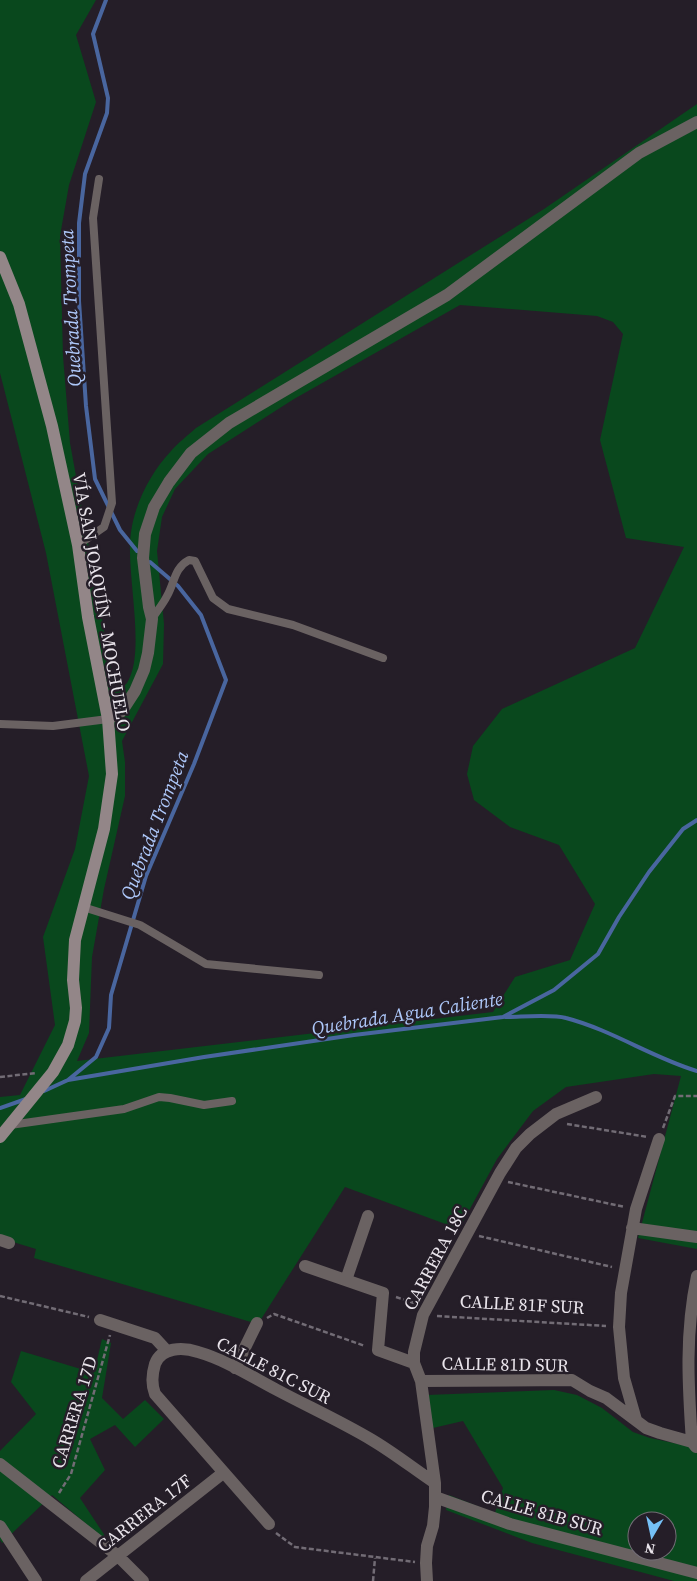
<svg xmlns="http://www.w3.org/2000/svg" width="697" height="1581" font-family="'Source Serif 4',serif">
  <style>
    .green { fill: #09481d; fill-rule: evenodd }
    .lines { fill: none; stroke-linecap: round; stroke-linejoin: round }
    .stream { stroke: #49669f; stroke-width: 4 }
    .path { stroke: #726c75; stroke-width: 2.5; stroke-dasharray: 5 2.5; stroke-linecap: butt }
    .lane { stroke: #6a6262; stroke-width: 8 }
    .street { stroke: #6a6262; stroke-width: 12 }
    .secondary { stroke: #938688; stroke-width: 12 }
    .labels { text-anchor: middle; dominant-baseline: central; stroke-width: 5; stroke-linejoin: round; paint-order: stroke }
    .street-label { font-size: 18px; fill: #e9e4eb; stroke: #251e28 }
    .water-label { font-size: 19px; font-style: italic; fill: #aec8fa; stroke: #251e28 }
  </style>
  <rect width="100%" height="100%" fill="#251e28"/>
  <path class="green" d="M0,0H96L76,35L96,102L69,185L60,236L63,356L70,443L115,691C119,689 124,687 127,683C147,651 125,572 131,532C135,503 151,472 171,451C178,443 188,435 196,428L544,209L697,104V1249L638,1238L681,1076L654,1074L566,1087L533,1111L497,1159L459,1229L345,1187L258,1324L34,1258L36,1249L0,1238V1097L20,1095L55,1025L43,937L75,849L89,776L46,553L0,373ZM460,305L597,316L613,322L623,334L600,440L626,538L684,547L635,648L502,709L473,746L467,774L474,800L510,827L559,845L595,904L570,960L515,977L493,1012L77,1061L89,1033L92,957L104,889L125,796V762L122,741L163,664L164,624L157,551L162,517L175,489L208,454L294,399Z
    M102,1339L111,1343L102,1398L123,1419L145,1400L164,1419L135,1447L115,1425L90,1439L105,1470L80,1498L111,1545L52,1495L2,1543L0,1540V1451L36,1414L11,1382L21,1351L94,1373Z
    M554,1390L577,1395L602,1408L633,1432L650,1438L697,1448V1581H674L532,1543L446,1510L449,1495L495,1513L503,1488L463,1421L433,1428L427,1395ZM637,1521H667V1551H637Z"/>
  <g class="lines">
    <path class="stream" d="M106,0L93,34L108,98L107,113L85,174L79,223V301L86,406L95,479L120,530L137,551
      M505,1017C521,1017 552,1014 566,1018C612,1030 653,1058 697,1071
      M68,1080L204,1057L354,1035L503,1017L554,990L598,954L619,917L649,872L683,829L697,820
      M44,1091L68,1080L96,1057L109,1028L111,995L146,876L194,764L226,680L201,615L178,586L150,562
      M0,1108L26,1099"/>
    <path class="path" d="M0,1077L36,1073
      M567,1124L648,1137
      M663,1128L675,1096H697
      M508,1182L625,1207
      M479,1236L612,1267
      M0,1296L89,1317
      M396,1297L414,1303
      M437,1316L606,1326
      M267,1318L274,1314L365,1346
      M59,1493L71,1474L110,1335
      M276,1533L295,1547L415,1562
      M373,1581L375,1558"/>
    <path class="lane" d="M78,545L104,527L112,503L93,218L99,179
      M152,619C157,611 163,604 167,596C175,582 174,568 189,560L195,561L213,598L228,609L293,625L383,658
      M0,724L53,726L108,719
      M83,907L140,925L206,964L319,975
      M10,1125L124,1109L159,1097L170,1098L204,1105L232,1101"/>
    <path class="street" d="M108,719L122,711L135,691L144,670L148,653L152,619L149,607L143,558L145,534L154,507L169,482L191,453L229,423L447,295L639,153L697,122
      M632,1228L697,1237
      M0,1240L9,1243
      M305,1266L383,1293L378,1350L414,1363
      M346,1280L368,1216
      M100,1320L155,1338L167,1351
      M235,1368L257,1323
      M421,1381L572,1380L590,1391L606,1398L646,1428L660,1433L692,1442
      M636,1420L624,1378L619,1327L621,1293L636,1209L659,1139
      M696,1447L692,1442C688,1384 685,1333 697,1276
      M0,1464L118,1556L143,1581
      M435,1497L510,1524L697,1573
      M269,1524L155,1394C151,1384 152,1374 155,1364C161,1347 183,1347 198,1352C226,1360 252,1377 277,1390C309,1407 342,1422 372,1440C394,1453 414,1469 435,1483
      M0,1526L36,1581
      M86,1581L223,1473
      M427,1581L426,1563L427,1546L433,1526L435,1507V1483L421,1381L414,1363V1352L423,1315L500,1173L516,1148L530,1134L556,1114L596,1097"/>
    <path class="secondary" d="M0,257L19,304L52,426L78,545L88,617L108,719L112,774L104,829L75,940L73,980L76,1008L75,1021L68,1045L53,1072L0,1137"/>
  </g>
  <g class="labels">
    <g class="street-label">
      <text transform="translate(102 602) rotate(80)">VÍA SAN JOAQUÍN - MOCHUELO</text>
      <text transform="translate(435 1258) rotate(-62)">CARRERA 18C</text>
      <text transform="translate(522 1304) rotate(3)">CALLE 81F SUR</text>
      <text transform="translate(505 1364) rotate(1)">CALLE 81D SUR</text>
      <text transform="translate(274 1370) rotate(27)">CALLE 81C SUR</text>
      <text transform="translate(74 1412) rotate(-73)">CARRERA 17D</text>
      <text transform="translate(542 1512) rotate(16)">CALLE 81B SUR</text>
      <text transform="translate(144 1513) rotate(-38)">CARRERA 17F</text>
    </g>
    <g class="water-label">
      <text transform="translate(70 308) rotate(-93)">Quebrada Trompeta</text>
      <text transform="translate(154 825) rotate(-69)">Quebrada Trompeta</text>
      <text transform="translate(407 1013) rotate(-9)">Quebrada Agua Caliente</text>
    </g>
  </g>
  <g transform="translate(652 1536) rotate(189)"><circle r="24" fill="#251e28" stroke="#736d76"/>
  <path d="M0-4L9 19L0 12L-9 19Z" fill="#75c0f6"/>
  <text y="-8" font-size="14" font-weight="bold" text-anchor="middle" fill="#e9e4eb">N</text>
  </g>
</svg>
